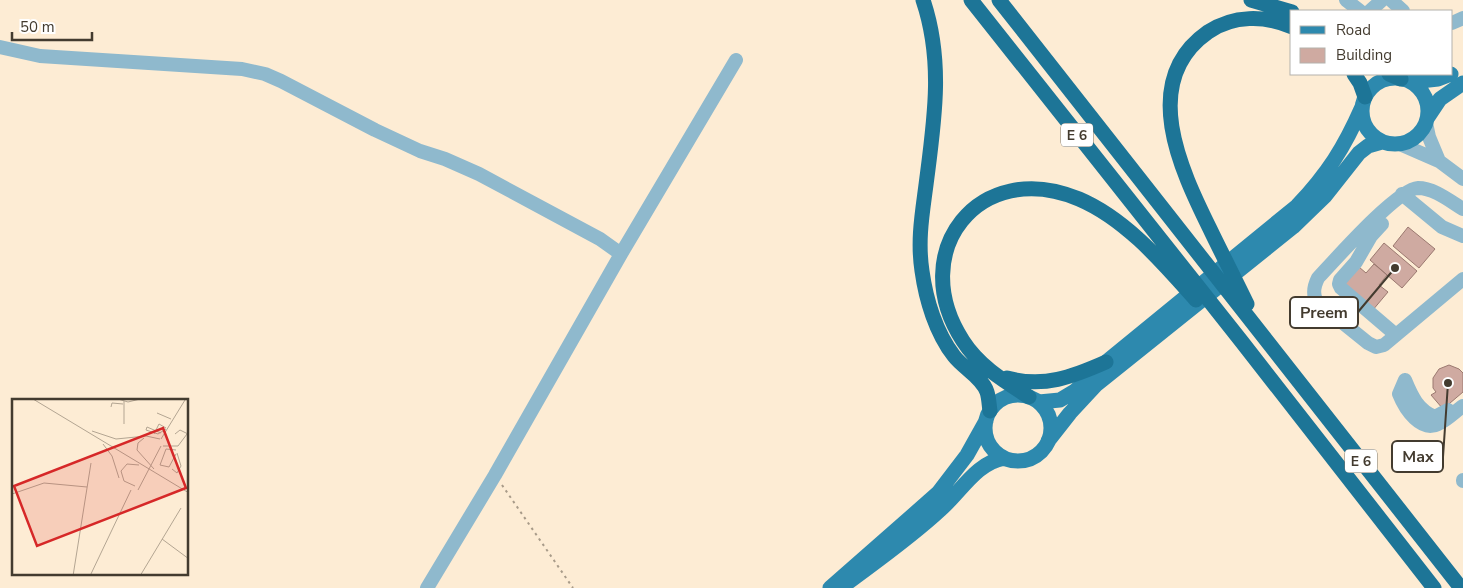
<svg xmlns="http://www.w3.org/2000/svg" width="1463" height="588" font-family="'Nunito Sans',sans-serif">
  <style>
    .building { fill: #cfaaa1; stroke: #9b7970 }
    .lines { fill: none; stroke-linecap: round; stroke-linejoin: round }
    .path { stroke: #a89b89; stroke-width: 2; stroke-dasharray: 2.5 4; stroke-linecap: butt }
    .minor { stroke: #8fb9cd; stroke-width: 14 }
    .major { stroke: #2d89ae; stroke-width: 15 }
    .highway { stroke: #1d7597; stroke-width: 15 }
    .labels { text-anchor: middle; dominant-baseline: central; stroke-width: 4; stroke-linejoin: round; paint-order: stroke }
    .shield { fill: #fff; stroke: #7b766d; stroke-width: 1 }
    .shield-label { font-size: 14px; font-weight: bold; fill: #433b2f }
    .inset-road { fill: none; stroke: #b3a592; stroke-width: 1 }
    .view { fill: #d62828; fill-opacity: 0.15; stroke: #d62828; stroke-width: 2.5 }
    .inset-edge { fill: none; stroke: #433b2f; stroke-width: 2.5 }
    .leader { fill: none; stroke: #433b2f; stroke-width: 2 }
    .callout-dot { fill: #433b2f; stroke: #fff; stroke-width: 2 }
    .callout { fill: #fff; stroke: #433b2f; stroke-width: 2 }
    .callout-label { font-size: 16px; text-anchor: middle; font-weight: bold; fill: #433b2f }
  </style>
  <rect width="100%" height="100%" fill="#fdecd4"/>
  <path class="building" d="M1408,227L1435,249L1419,268L1393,246Z
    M1384,243L1417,271L1402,288L1370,260Z
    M1374,264L1387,275L1379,285L1388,292L1372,311L1343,286L1359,267L1366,273Z
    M1449,365L1459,369L1463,373V392L1443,409L1431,395L1436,392L1433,388V378L1439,369Z"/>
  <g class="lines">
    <path class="path" d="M502,485L573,588"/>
    <path class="minor" d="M1346,0L1360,11
      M1391,0L1403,11
      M1370,11L1382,0
      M1452,23L1463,18
      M0,47L40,56L242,69L265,74L281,81L375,130L420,151L445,159L479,174L600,239L621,254
      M1426,123L1429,137L1439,161
      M1400,144L1439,161L1463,179
      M1402,194L1442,227L1463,236
      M1463,209C1450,201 1434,188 1418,188C1397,189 1334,261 1318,278C1314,286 1312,294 1317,302L1368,343L1376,347L1384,345L1463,279
      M1382,224L1371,236L1356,262L1340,280L1339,284L1341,288L1396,335
      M1405,380L1399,394C1405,409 1421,434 1440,423C1448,419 1456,411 1463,406
      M1405,380C1412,397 1418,410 1435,417L1448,410
      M1463,480V481
      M427,588L495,475L621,254L736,60"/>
    <path class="major" d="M1362 111a33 33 0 1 1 66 0a33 33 0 1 1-66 0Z
      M1411,82L1438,79L1451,74
      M1428,117L1440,99L1463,83
      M985 428a33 33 0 1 1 66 0a33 33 0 1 1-66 0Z
      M1039,402L1060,400L1075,391L1106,362L1297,206C1328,173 1344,148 1362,107
      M1048,441L1070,413L1096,385L1293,227L1325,196L1359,153L1368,146L1382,142
      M846,584C878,560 911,537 940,510C961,492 976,463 1004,458
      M830,588L938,493L967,455L986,421"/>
    <path class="highway" d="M923,0C943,59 935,116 927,177C923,210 917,238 922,271C926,300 936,333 954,356C963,368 982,377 987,392C989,398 989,405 990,411
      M971,0L1242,342L1434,588
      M999,0L1461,588
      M1251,0L1292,12
      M1354,74L1360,83L1365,97
      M1389,74L1401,79
      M1247,304C1235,279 1222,254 1210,229C1181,170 1138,81 1208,32C1233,15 1265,15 1292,27
      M1007,378C1044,388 1072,377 1106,362
      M1029,397C1004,381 979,366 963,341C905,252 979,157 1079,199C1126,219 1163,263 1196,300"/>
  </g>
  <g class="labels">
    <g class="shield">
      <rect x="1061" y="123.5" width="32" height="23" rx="4"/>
      <rect x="1345" y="449.5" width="32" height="23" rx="4"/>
    </g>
    <g class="shield-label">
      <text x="1077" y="135">E 6</text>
      <text x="1361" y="461">E 6</text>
    </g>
  </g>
  <g transform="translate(12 399)">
    <rect width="176" height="176" fill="#fdecd4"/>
    <path class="inset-road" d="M21,0L177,94M106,0L116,3L128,0M112,2V25M99,8L100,4L111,5M145,14L159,20M134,31L146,35L154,30M134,31L135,28L149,34M80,32L104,40L134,37L148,40M142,35L147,25L154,29M163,35L168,31L176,35M132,39L126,44L125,51L142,70M149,40L173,1M91,45L100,57L107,79M151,47H166L175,35M164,51L154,50L148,66L157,68L164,55M160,70L165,74L169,67L165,54M123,87L112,82L109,72L115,65L127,66M126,91L149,47M0,95L32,84L75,88M150,140L177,160M61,177L79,64M78,177L119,91M128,177L169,109"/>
    <path class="view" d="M151,29L174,89L25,147L2,87Z"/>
    <rect width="176" height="176" class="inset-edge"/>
  </g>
  <path class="leader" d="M1395 268L1358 312M1448 383L1443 457"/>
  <g class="callout-dot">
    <circle cx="1395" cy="268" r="5"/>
    <circle cx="1448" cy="383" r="5"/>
  </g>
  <g class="callout">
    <rect x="1290" y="297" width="68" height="31" rx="5"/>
    <rect x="1392" y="441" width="51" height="31" rx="5"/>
  </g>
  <g class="callout-label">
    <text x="1324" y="318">Preem</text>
    <text x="1418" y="462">Max</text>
  </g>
  <rect x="1290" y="10" width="162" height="65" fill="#ffffff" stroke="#b4b1ac"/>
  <rect x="1300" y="26" width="25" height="8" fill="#2d89ae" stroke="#b4b1ac"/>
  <text x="1336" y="35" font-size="15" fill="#433b2f">Road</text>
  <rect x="1300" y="48" width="25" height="15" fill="#cfaaa1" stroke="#b4b1ac"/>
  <text x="1336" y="60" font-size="15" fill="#433b2f">Building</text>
  <path d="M12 32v8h80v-8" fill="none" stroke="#433b2f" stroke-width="2.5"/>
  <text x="20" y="32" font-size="15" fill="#433b2f" stroke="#ffffff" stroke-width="4" paint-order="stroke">50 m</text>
</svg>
